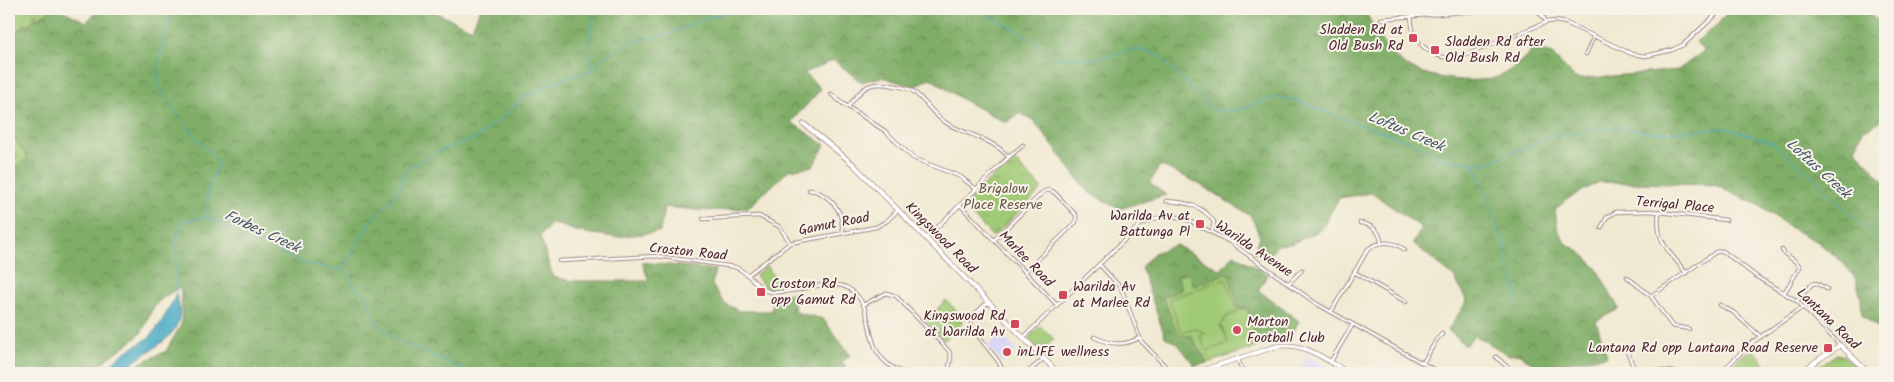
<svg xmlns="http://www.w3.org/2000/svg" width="1894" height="382" font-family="Kalam,sans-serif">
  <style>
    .built { fill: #dbd6f7 }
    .forest { fill: url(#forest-crowns); stroke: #656649 }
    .cemetery { fill: url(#cemetery-stones); stroke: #767450 }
    .park { fill: url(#park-tufts); stroke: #767450 }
    .pitch { fill: #a1ca76; stroke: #767450 }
    .water { fill: #43a8c3; stroke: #466477 }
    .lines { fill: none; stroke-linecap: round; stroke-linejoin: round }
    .stream { stroke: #43a8c3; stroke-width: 1 }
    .minor-casing { stroke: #9d847e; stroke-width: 4.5 }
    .tertiary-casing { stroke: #9d847e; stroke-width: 5.5 }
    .minor { stroke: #fff; stroke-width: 2.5 }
    .tertiary { stroke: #fff; stroke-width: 4 }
    .poi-dot { fill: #d1495b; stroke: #f7f3e8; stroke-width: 2 }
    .labels { text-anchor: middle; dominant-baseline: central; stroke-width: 4; stroke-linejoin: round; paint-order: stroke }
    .poi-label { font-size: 14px; fill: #4a1f2b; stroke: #f7f3e8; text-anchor: start }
    .park-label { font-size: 14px; fill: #645242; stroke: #f7f3e8 }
    .street-label { font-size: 14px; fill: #4a1f2b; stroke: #f7f3e8 }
    .water-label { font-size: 15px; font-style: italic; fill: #475668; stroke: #f7f3e8 }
  </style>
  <defs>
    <pattern id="forest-crowns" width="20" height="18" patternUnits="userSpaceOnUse" patternTransform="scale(1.25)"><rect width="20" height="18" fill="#80ae67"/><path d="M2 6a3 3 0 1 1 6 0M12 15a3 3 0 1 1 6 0" fill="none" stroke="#6b8d55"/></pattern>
    <pattern id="cemetery-stones" width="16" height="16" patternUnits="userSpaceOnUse" patternTransform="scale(1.25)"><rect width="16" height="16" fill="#a1ca76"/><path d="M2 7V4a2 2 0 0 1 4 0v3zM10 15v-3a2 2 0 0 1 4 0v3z" fill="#8cad66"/></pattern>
    <pattern id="park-tufts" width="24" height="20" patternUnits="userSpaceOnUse" patternTransform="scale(1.25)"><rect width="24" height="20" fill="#a1ca76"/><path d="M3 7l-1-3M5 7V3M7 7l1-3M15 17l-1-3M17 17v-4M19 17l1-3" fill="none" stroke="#8cad66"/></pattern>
  </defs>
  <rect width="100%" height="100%" fill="#f7f3e8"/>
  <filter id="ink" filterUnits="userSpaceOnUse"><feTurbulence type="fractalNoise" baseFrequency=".02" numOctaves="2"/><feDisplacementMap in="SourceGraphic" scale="10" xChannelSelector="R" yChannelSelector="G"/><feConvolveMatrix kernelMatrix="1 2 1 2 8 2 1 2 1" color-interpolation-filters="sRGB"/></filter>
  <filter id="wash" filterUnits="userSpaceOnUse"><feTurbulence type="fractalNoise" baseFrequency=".0096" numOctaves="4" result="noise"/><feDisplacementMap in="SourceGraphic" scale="20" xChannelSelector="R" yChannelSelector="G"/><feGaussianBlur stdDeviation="1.12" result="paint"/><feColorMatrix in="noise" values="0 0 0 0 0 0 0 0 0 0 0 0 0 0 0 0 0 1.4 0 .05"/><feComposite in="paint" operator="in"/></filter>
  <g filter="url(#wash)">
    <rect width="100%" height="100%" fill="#f0e9d1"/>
    <path class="built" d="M1000,334L1016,349L1002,363L988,346Z
      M1307,356L1338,373H1299Z"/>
    <path class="forest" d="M52,9H60L86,22L99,9H428L472,29L480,9H1315L1317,12L1336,15L1356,11L1368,16C1374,30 1390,54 1402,63C1423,78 1473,85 1497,77C1511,72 1523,59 1534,49L1552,54L1575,78L1580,79L1678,70L1704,51L1696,42L1718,24L1730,9H1866L1873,18L1885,22V118L1863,131L1855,149L1885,183V331L1882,330L1862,316L1861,298L1856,279L1842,262L1818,242L1794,230L1758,205L1714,185L1599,182L1566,200L1555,211L1558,229L1565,243L1579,251L1595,266L1619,309L1596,321L1607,356L1536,367L1520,354L1509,355L1474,335L1466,346L1448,330L1467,301L1454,277L1413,243L1422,228L1372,193L1339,198L1321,230L1291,244L1277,245L1267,260L1253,252L1260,237L1251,216L1194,181L1160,165L1150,183L1166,195L1119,209L1087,191L1034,121L1020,113L1006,123L960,98L930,78L915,87L882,77L861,82L834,60L804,73L821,89L791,122L825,145L813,166L789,170L748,208L708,211L664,207L660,232L615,237L579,232L552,223L540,236L553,277L572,281H649L642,262L715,270L712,285L724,303L739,311H771L775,295L793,293L795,312L823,319L850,355L842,362L851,373H130L139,364L166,351L181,325L182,310L180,287C170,293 158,300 152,310C147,319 146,329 137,337L88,373H9V171L27,158L9,131V36Z
      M1176,245L1221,270L1234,254L1268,275L1258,290L1299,321L1289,339L1275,341L1259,346L1247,308L1240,310L1177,277L1182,290L1163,297L1191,336L1207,363L1195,366L1177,343L1165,337L1141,267L1154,253Z"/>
    <path class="cemetery" d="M9,9H52L9,36Z
      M9,131L28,158L9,171Z"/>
    <path class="park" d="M1012,158L1042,189L993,237L963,206Z
      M767,265L780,287L767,289L755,276Z
      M1188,272L1194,286L1228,273L1240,310L1247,308L1259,346L1207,363L1191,336L1178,335L1163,297L1182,290L1177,276Z
      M946,300L959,313L962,323L944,341L925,321Z
      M1040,326L1054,339L1041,352L1028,338Z
      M1751,347L1773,373H1730L1728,370Z
      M1837,354L1844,356L1862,373H1809Z"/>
    <path class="pitch" d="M1226,279L1238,312L1226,317L1220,327H1222L1228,343L1206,351L1200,335L1206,333L1195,328L1181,332L1169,299Z"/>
    <path class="water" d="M176,295C189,328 165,341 142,356C135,361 128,367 121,373H99L124,353L150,337L162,321Z"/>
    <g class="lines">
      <path class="stream" d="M172,9L159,59L158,85L178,116L219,163L208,188L206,216
        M976,9L1024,34L1054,57L1095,59L1135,49L1157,54L1214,111L1238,110L1276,97L1295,100L1330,114L1409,141L1447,160L1486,164L1545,138L1617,127L1656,133L1727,128L1772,142L1812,176L1842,207L1885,244
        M591,71L588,45L595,9
        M1472,162L1482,182L1505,246L1507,263L1517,293V305
        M342,270L372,219L391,201L400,186L405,170L438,151L475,139L503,117L523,97L562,79L591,71L602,58L635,41L669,34L709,17L727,12L730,9
        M176,296V239L183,221L206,217L289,257L311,265L342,270L350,277L353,285L365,294L377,323L397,340L473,373"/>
    </g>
  </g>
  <g filter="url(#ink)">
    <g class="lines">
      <g class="minor-casing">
        <path id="minor" d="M1536,9L1547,22
          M70,10V9
          M1543,16L1551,9
          M1411,17C1412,24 1412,31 1415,37C1424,51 1444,62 1461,57L1547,22L1556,21L1566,23L1632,54L1646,56L1672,50L1683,45L1722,9
          M1381,19L1474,11L1480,9
          M1586,54L1594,36
          M831,94L842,103L885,131L913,158L961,177L976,189
          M848,107C863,86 870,80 896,86C902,87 909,88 914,92C926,101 934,117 948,124C971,137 988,136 1009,157
          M809,190C821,190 834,202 839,212C842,218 842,226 843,233
          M1166,201C1185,202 1203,205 1214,222L1212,232
          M960,205L1057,305
          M1659,211C1655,243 1669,250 1686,273
          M703,219L759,216L780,227L790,243
          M1360,223C1371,224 1380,231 1381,242
          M1601,228L1607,217L1616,212L1651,211L1726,220
          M926,238L1009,157L1023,145
          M994,240L1043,192L1048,190L1054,192L1076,215V222L1025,272
          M1782,250C1786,258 1797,259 1800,267L1784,293
          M559,261L657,256L735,267C751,273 758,291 772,292C795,295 830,275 851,290C881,312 856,355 904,373
          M1099,264L1121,288L1141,341L1172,373
          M1354,272L1406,302
          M749,274L790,243L876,227L887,221L898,210
          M1627,277L1651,296L1716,252L1723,251L1757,277L1797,301L1840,345
          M1288,284L1302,270
          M1651,296L1672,326L1689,329
          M1797,301L1812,284L1816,283L1827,289
          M988,302L972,317L971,327L998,361L1004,373
          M863,305L886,293L896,296L949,351L951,358L948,373
          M1720,305L1733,312L1761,337
          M1331,312L1368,249C1380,240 1394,241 1405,250
          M1024,337L1141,224L1163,216H1174L1188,220L1230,242L1317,304L1440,373
          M1094,337C1109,344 1123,347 1139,338
          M1627,351L1636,373
          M1496,357L1514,373
          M1238,359L1243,373
          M1331,361L1353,324
          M1423,363L1437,339L1442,334
          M1027,373L1043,359
          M1640,373L1655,370L1683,373
          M1720,373L1750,344L1803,307"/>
      </g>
      <g class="tertiary-casing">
        <path id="tertiary" d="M804,124L853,164L1058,373
          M1194,373L1274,347C1302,340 1326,360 1349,373
          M1799,373L1840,345L1869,373"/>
      </g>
      <use href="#minor" class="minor"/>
      <use href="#tertiary" class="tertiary"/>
    </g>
  </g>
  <g class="poi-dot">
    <rect x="1408" y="33" width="10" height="10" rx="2.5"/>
    <rect x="1430" y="45" width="10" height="10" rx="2.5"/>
    <rect x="1195" y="219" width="10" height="10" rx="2.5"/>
    <rect x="756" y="287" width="10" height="10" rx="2.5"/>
    <rect x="1058" y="290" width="10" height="10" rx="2.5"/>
    <rect x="1010" y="319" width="10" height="10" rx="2.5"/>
    <circle cx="1237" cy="330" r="5"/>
    <rect x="1823" y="343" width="10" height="10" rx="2.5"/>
    <circle cx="1007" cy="352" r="5"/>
  </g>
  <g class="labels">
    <g class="poi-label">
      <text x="1403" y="30" text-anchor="end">Sladden Rd at<tspan x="1403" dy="16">Old Bush Rd</tspan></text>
      <text x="1445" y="42">Sladden Rd after<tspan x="1445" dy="16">Old Bush Rd</tspan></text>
      <text x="1190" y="216" text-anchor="end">Warilda Av at<tspan x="1190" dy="16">Battunga Pl</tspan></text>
      <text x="771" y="284">Croston Rd<tspan x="771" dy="16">opp Gamut Rd</tspan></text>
      <text x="1073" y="287">Warilda Av<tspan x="1073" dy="16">at Marlee Rd</tspan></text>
      <text x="1005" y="316" text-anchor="end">Kingswood Rd<tspan x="1005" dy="16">at Warilda Av</tspan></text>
      <text x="1247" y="322">Marton<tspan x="1247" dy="16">Football Club</tspan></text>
      <text x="1818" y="348" text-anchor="end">Lantana Rd opp Lantana Road Reserve</text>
      <text x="1017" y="352">inLIFE wellness</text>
    </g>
    <g class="park-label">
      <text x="1003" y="189">Brigalow<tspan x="1003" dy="16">Place Reserve</tspan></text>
    </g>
    <g class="street-label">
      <text transform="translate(1675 205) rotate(5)">Terrigal Place</text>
      <text transform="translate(834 224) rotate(-11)">Gamut Road</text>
      <text transform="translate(941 238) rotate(45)">Kingswood Road</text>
      <text transform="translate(1254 249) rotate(34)">Warilda Avenue</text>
      <text transform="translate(688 252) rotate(6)">Croston Road</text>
      <text transform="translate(1026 259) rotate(46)">Marlee Road</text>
      <text transform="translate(1828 319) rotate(44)">Lantana Road</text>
    </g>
    <g class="water-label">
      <text transform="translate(1406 132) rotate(23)">Loftus Creek</text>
      <text transform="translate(1818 169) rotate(42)">Loftus Creek</text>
      <text transform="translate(262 232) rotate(25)">Forbes Creek</text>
    </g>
  </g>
  <rect width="1894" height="382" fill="none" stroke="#f7f3e8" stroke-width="30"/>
</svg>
